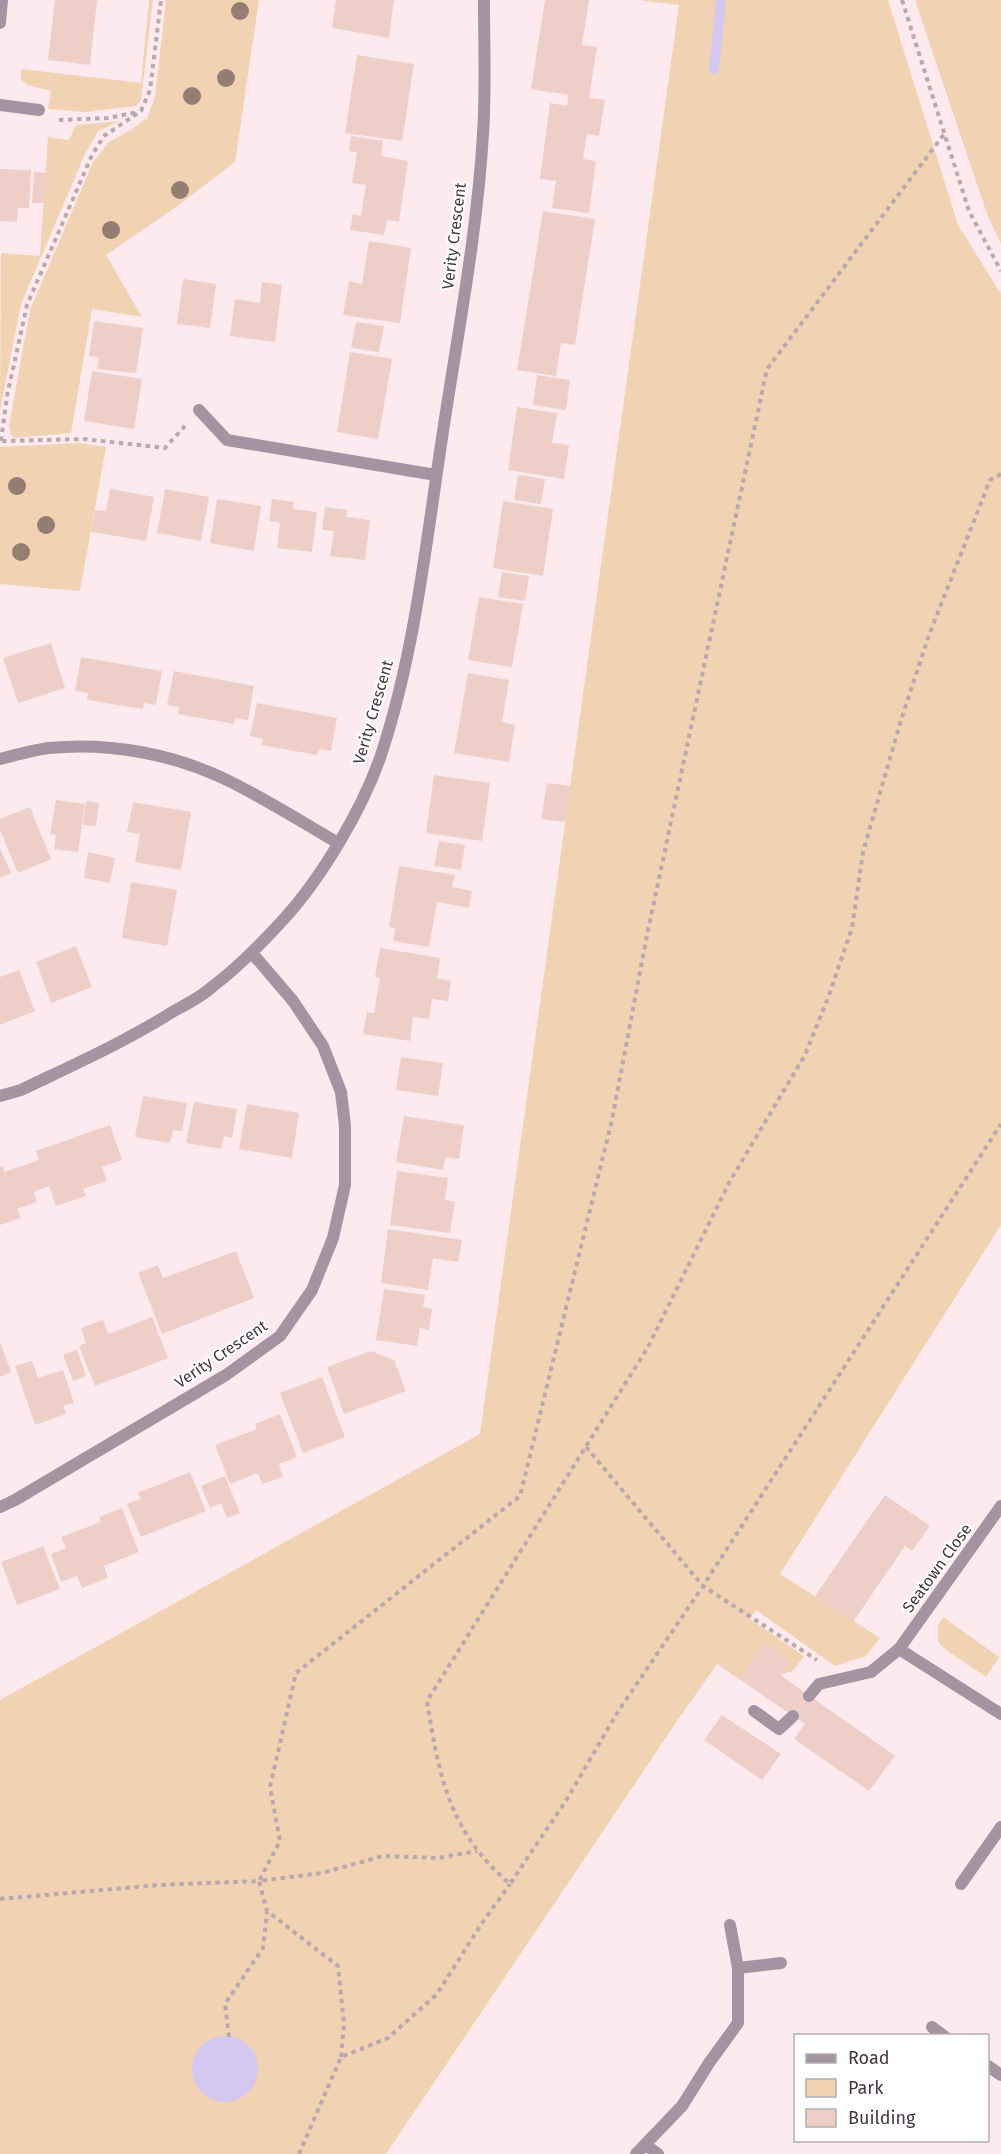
<svg xmlns="http://www.w3.org/2000/svg" width="1001" height="2154" font-family="'Fira Sans',sans-serif">
  <style>
    .green { fill: #f1d2b3 }
    .water { fill: #d4c7f0 }
    .lines { fill: none; stroke-linecap: round; stroke-linejoin: round }
    .stream { stroke: #d4c7f0; stroke-width: 10 }
    .building { fill: #edcfc7 }
    .path { stroke: #b9a8ac; stroke-width: 4; stroke-dasharray: 4.5 4.5; stroke-linecap: butt }
    .service { stroke: #a494a1; stroke-width: 12 }
    .minor { stroke: #a494a1; stroke-width: 12 }
    .tree { fill: #937e71 }
    .labels { text-anchor: middle; dominant-baseline: central; stroke-width: 4.5; stroke-linejoin: round; paint-order: stroke }
    .street-label { font-size: 16px; fill: #45393c; stroke: #fdfdfd }
  </style>
  <rect width="100%" height="100%" fill="#fdeaee"/>
  <path class="green" d="M149,0H153L141,100L136,106L85,112L48,109L51,91L28,85L21,80V69L141,83Z
    M166,0H259L235,162L176,207L106,255L142,317L92,309L71,433L15,438L11,435L9,426L30,310L93,162L109,142L131,130L147,118L155,97Z
    M638,0H888L958,225L1001,294V1225L780,1574L880,1638L866,1656L835,1666L756,1610L750,1619L804,1656L793,1671L780,1675L790,1661L765,1644L739,1679L717,1664L677,1721L386,2154H0V1700L480,1434L679,5Z
    M915,0H1001V244L987,214Z
    M120,121L98,131L85,154L21,304L0,411L1,253L40,256L48,137L69,140L76,125Z
    M79,443L106,447L80,591L0,584V447Z
    M943,1617L999,1657L986,1677L946,1650L938,1642V1625Z"/>
  <path class="water" d="M192 2069a33 33 0 1 1 66 0a33 33 0 1 1-66 0Z"/>
  <g class="lines">
    <path class="stream" d="M714,69L721,0"/>
  </g>
  <path class="building" d="M55,0H97L90,65L48,60Z
    M336,0H394L389,38L332,28Z
    M545,0H589L582,45L597,47L589,98L605,100L599,136L587,134L583,159L596,161L589,213L552,208L556,181L540,179L550,103L567,106L568,95L531,89Z
    M357,55L414,64L402,141L345,133Z
    M351,136L383,141L381,156L408,161L399,222L387,220L384,235L350,230L353,214L361,216L366,185L352,183L357,152L349,151Z
    M0,169L31,170L29,208H18L17,222L0,221Z
    M34,172L46,173L44,203H32Z
    M543,211L595,219L575,345L561,343L556,376L517,370Z
    M369,241L411,248L400,323L343,315L349,281L362,284Z
    M183,279L216,284L210,328L177,324Z
    M262,282L282,285L275,342L230,336L235,299L260,303Z
    M94,321L143,328L136,373L97,369L99,357L89,356Z
    M356,322L384,326L379,352L351,348Z
    M350,352L392,359L378,439L337,432Z
    M92,371L142,379L134,429L84,421Z
    M537,375L570,380L566,410L533,405Z
    M517,407L557,413L552,443L569,445L564,479L508,470Z
    M518,475L545,479L541,504L514,500Z
    M110,489L154,497L146,541L91,532L95,510L106,511Z
    M165,489L209,497L201,541L157,533Z
    M217,499L261,506L254,551L210,543Z
    M272,499L294,502L293,509L317,512L312,552L277,548L280,523L269,521Z
    M503,501L553,509L543,576L493,568Z
    M325,507L347,510L346,517L370,520L365,560L330,556L334,531L322,530Z
    M502,572L529,576L525,601L498,597Z
    M479,597L523,604L512,667L468,660Z
    M51,643L65,688L18,703L3,658Z
    M81,657L162,671L156,705L144,703L143,709L87,700L88,693L75,691Z
    M174,671L254,686L248,720L235,718L234,724L178,714L179,707L167,705Z
    M468,673L509,680L502,722L515,725L509,762L454,753Z
    M257,703L337,718L331,751L319,749L317,755L261,745L263,739L250,736Z
    M434,775L490,783L482,841L426,833Z
    M547,783L571,786L565,822L541,819Z
    M56,800L85,804L78,852L54,849L56,835L50,834Z
    M86,801L99,803L96,826L83,825Z
    M133,802L191,812L181,870L135,862L140,834L127,832Z
    M30,807L51,859L18,873L0,830V819Z
    M439,841L465,845L461,870L434,866Z
    M0,848L11,873L0,878Z
    M88,852L115,858L110,883L84,878Z
    M399,866L455,875L452,887L472,891L469,908L437,902L429,947L393,941L395,928L389,927Z
    M131,882L177,890L167,946L122,938Z
    M76,946L92,987L51,1003L36,962Z
    M380,948L440,958L437,978L451,981L448,1001L432,999L429,1019L413,1017L410,1041L363,1034L367,1012L374,1013L380,978L375,977Z
    M19,970L35,1011L0,1025V977Z
    M401,1057L443,1063L438,1096L396,1090Z
    M143,1096L187,1103L182,1131L173,1130L170,1143L135,1137Z
    M194,1102L237,1109L232,1138L224,1136L221,1149L186,1143Z
    M247,1104L299,1113L292,1158L239,1149Z
    M404,1116L464,1125L459,1159L445,1157L443,1170L396,1162Z
    M110,1125L122,1160L102,1167L107,1181L83,1189L86,1196L56,1206L49,1186L34,1192L37,1202L17,1209L21,1218L0,1225V1167L3,1166L4,1172L39,1160L36,1151Z
    M397,1171L448,1178L445,1200L455,1202L450,1233L390,1225Z
    M388,1229L462,1240L458,1262L433,1258L428,1290L381,1283Z
    M236,1251L254,1298L162,1334L138,1273L158,1265L163,1278Z
    M384,1289L425,1295L423,1307L432,1309L429,1330L420,1328L417,1346L376,1340Z
    M152,1317L168,1358L95,1386L79,1346L86,1343L81,1328L103,1320L108,1334Z
    M0,1342L11,1372L0,1377Z
    M77,1350L86,1376L73,1381L63,1355Z
    M371,1351L394,1360L406,1391L344,1414L327,1367Z
    M32,1361L38,1378L63,1370L74,1403L63,1406L66,1414L35,1425L15,1366Z
    M322,1377L345,1437L303,1453L280,1393Z
    M280,1414L297,1457L279,1464L283,1477L262,1484L258,1473L230,1484L215,1445L257,1429L255,1424Z
    M190,1472L206,1511L141,1537L127,1504L141,1499L138,1493Z
    M225,1476L240,1513L227,1518L221,1503L210,1508L201,1486Z
    M885,1495L930,1526L912,1551L905,1546L853,1622L815,1596Z
    M122,1508L139,1552L104,1566L108,1578L82,1588L77,1576L61,1582L51,1554L66,1548L61,1537L101,1522L99,1517Z
    M43,1546L60,1589L17,1605L1,1562Z
    M765,1644L790,1661L780,1675L895,1756L869,1791L794,1739L805,1724L739,1679Z
    M722,1715L781,1754L762,1780L704,1740Z"/>
  <g class="lines">
    <path class="path" d="M902,0L969,211L1001,271
      M59,120L108,118L138,112
      M1,441L7,396L27,305L92,155L104,136L141,111L150,90L161,0
      M2,441L84,439L165,448L185,426
      M1001,474L990,480L929,635L901,720L863,852L852,928L828,998L805,1055L730,1181L648,1347L427,1701C439,1776 449,1832 510,1884L567,1799L617,1713L703,1586L1001,1124
      M586,1447L703,1586L817,1660
      M0,1899L159,1885L259,1881L280,1841L270,1787L296,1673L520,1496L612,1120L647,935L767,369L945,133
      M229,2037L225,2004L263,1948L267,1912
      M341,2057L344,2024L338,1966L267,1911L259,1881L322,1873L383,1856L438,1858L477,1851
      M299,2154L341,2057L388,2038L437,1994L480,1926L510,1884"/>
    <path class="service" d="M809,1696L819,1684L871,1672
      M754,1711L779,1729L793,1716
      M961,1884L1001,1827"/>
    <path class="minor" d="M0,23L2,0
      M0,105L39,110
      M199,410L227,440L436,475
      M0,759C16,755 33,750 49,748C110,742 175,754 231,782C267,800 302,822 338,843
      M0,1096L21,1090C73,1065 125,1042 174,1011C187,1004 201,997 212,987C237,968 260,945 282,921C321,879 364,807 382,752C415,651 426,543 442,438C457,337 477,236 483,134C486,90 484,45 484,0
      M1001,1506L899,1649L1001,1714
      M0,1507L15,1500L226,1375L280,1336L312,1290L333,1238L345,1185V1126L341,1092L323,1046L293,1001L252,953
      M871,1672L899,1649
      M738,1968L781,1963
      M932,2027L944,2036
      M988,2066L1001,2075
      M646,2145L658,2154
      M636,2154L682,2106L709,2063L738,2023V1968L730,1925"/>
  </g>
  <g class="tree">
    <circle cx="240" cy="11" r="9"/>
    <circle cx="226" cy="78" r="9"/>
    <circle cx="192" cy="96" r="9"/>
    <circle cx="180" cy="190" r="9"/>
    <circle cx="111" cy="230" r="9"/>
    <circle cx="17" cy="486" r="9"/>
    <circle cx="46" cy="525" r="9"/>
    <circle cx="21" cy="552" r="9"/>
  </g>
  <g class="labels">
    <g class="street-label">
      <text transform="translate(454 236) rotate(-83)">Verity Crescent</text>
      <text transform="translate(373 712) rotate(-74)">Verity Crescent</text>
      <text transform="translate(221 1354) rotate(-34)">Verity Crescent</text>
      <text transform="translate(937 1568) rotate(-54)">Seatown Close</text>
    </g>
  </g>
  <rect x="794" y="2034" width="195" height="108" fill="#fdfdfd" stroke="#b3afb0" stroke-width="1.5"/>
  <rect x="806" y="2054" width="30" height="9" fill="#a494a1" stroke="#b3afb0" stroke-width="1.5"/>
  <text x="848" y="2064" font-size="18" fill="#45393c">Road</text>
  <rect x="806" y="2079" width="30" height="18" fill="#f1d2b3" stroke="#b3afb0" stroke-width="1.5"/>
  <text x="848" y="2094" font-size="18" fill="#45393c">Park</text>
  <rect x="806" y="2109" width="30" height="18" fill="#edcfc7" stroke="#b3afb0" stroke-width="1.5"/>
  <text x="848" y="2124" font-size="18" fill="#45393c">Building</text>
</svg>
